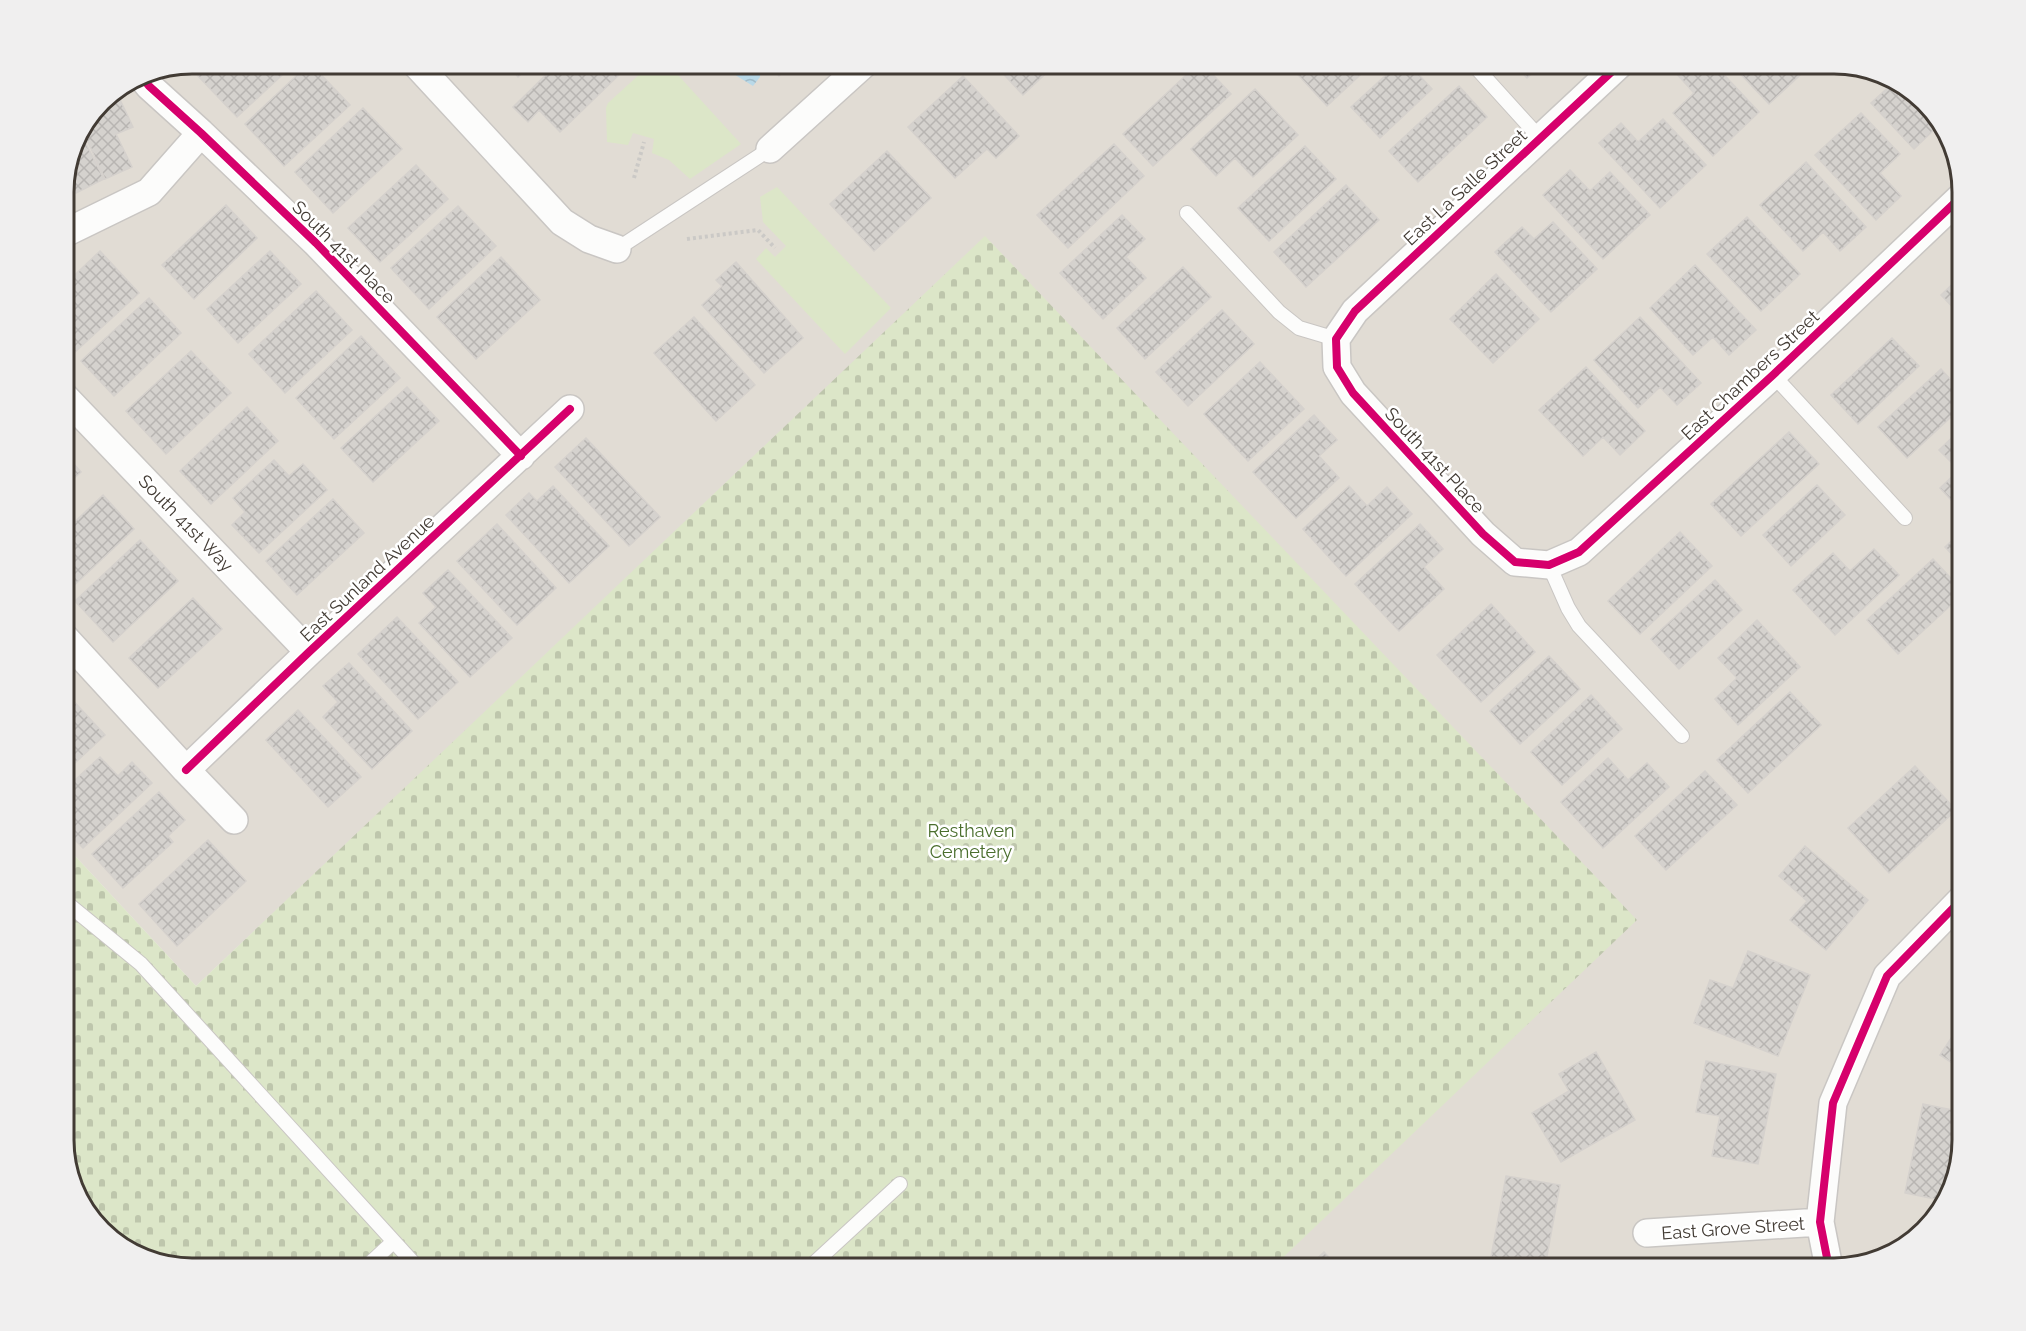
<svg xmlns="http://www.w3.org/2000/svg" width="2026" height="1331" font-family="Raleway,sans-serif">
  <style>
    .residential { fill: #e1dcd4 }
    .green { fill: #dce6c8 }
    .cemetery { fill: url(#cemetery-stones) }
    .water { fill: url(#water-waves) }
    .building { fill: url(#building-cross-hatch); stroke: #d5d1cd; stroke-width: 1.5 }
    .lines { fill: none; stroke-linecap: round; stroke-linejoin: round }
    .service-casing { stroke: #c9c6c3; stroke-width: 16 }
    .minor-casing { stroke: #c9c6c3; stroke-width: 30 }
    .path { stroke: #cbc9c6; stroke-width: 4; stroke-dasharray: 3 3; stroke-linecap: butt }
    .service { stroke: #fcfcfb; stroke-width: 14 }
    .minor { stroke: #fcfcfb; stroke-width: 27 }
    .cycleway-casing { stroke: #fff; stroke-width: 11 }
    .cycleway { stroke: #d6006c; stroke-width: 8 }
    .labels { text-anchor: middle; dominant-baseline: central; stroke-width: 5; stroke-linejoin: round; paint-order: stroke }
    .street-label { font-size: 18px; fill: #423b34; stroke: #fff }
    .park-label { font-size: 18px; fill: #4a6e2d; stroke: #fff }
    .rim { fill: none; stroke: #423b34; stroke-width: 3 }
  </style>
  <defs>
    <pattern id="cemetery-stones" width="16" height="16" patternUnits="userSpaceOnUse" patternTransform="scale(1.5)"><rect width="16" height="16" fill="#dce6c8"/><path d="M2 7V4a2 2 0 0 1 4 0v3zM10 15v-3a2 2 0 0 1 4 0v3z" fill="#bec6ac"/></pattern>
    <pattern id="water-waves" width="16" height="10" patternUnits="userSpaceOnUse" patternTransform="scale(1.5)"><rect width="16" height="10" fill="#b9d9e8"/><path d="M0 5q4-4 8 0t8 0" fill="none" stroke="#a0bbc8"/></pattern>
    <pattern id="building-cross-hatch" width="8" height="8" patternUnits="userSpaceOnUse" patternTransform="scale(1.5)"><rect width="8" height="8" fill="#d5d2ce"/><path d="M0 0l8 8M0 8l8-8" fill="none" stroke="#b8b5b2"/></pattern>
  </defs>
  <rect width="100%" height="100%" fill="#edeae7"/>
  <path class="residential" d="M192,63H674L679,69L675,63H1834L1905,85L1946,128L1963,192V1139L1941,1210L1898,1251L1834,1268H1267L729,482L196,986L63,843V184L73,142L101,101L143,73Z"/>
  <path class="green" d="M652,63H667L741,144L690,179L669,160L652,153L654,139L633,133L628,145L607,142L606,108L608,103Z
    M777,187L891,308L845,354L756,259L766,248L775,257L786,246L763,222L760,197Z"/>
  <path class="cemetery" d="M985,236L1637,920L1272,1268H192L121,1246L80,1204L63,1147V843L196,986Z"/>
  <path class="water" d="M716,63H756L761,66L760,77L753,86Z"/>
  <path class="building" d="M212,63H295L237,117L198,76Z
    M310,63L350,105L284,166L245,124Z
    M506,63H533L518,77Z
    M558,63H617L624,70L560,132L539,110L528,122L513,107Z
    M767,63H792L779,76Z
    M993,63H1057L1023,95Z
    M1199,63H1202L1231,94L1153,166L1123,134Z
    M1287,63H1373L1327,106Z
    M1399,63H1408L1432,89L1380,138L1351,107Z
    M1513,63H1543L1527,78Z
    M1685,63H1713L1759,112L1713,156L1673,113L1694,93L1675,72Z
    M1730,63H1813L1769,104Z
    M963,76L1019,136L996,158L987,149L955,178L908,127Z
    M1895,81L1905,85L1946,128L1951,145L1935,129L1914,149L1871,103Z
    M1459,86L1487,117L1418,182L1389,151Z
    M1255,89L1298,135L1253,177L1235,158L1216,176L1191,149Z
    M116,91L133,127L116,134L132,167L105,179L82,129L101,101Z
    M363,108L402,149L333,213L295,172Z
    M1861,113L1900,154L1880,173L1901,196L1876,220L1815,155Z
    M1663,119L1706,165L1660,208L1599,143L1621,123L1638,142Z
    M80,132L104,179L76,193L72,185L63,188V184L73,142Z
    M1114,144L1144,176L1068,248L1037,215Z
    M1305,146L1336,179L1269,241L1238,208Z
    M887,151L931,198L874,251L830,204Z
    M1806,162L1866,227L1840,251L1823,232L1803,251L1760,205Z
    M416,165L448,199L380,262L348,228Z
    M1570,170L1590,191L1610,172L1650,215L1603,259L1543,195Z
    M1346,185L1379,220L1306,287L1274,252Z
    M226,205L257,238L194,299L162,265Z
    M458,206L496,246L429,309L391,268Z
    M1122,215L1145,239L1126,257L1146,278L1103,319L1060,273Z
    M1747,217L1800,274L1761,311L1707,254Z
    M1553,222L1597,269L1551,312L1495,252L1522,227L1534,239Z
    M100,251L139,293L74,353L63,342V286Z
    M270,251L301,284L238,343L207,309Z
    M501,257L540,300L476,359L437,317Z
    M736,262L803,338L764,373L702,305L722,286L716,280Z
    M1695,265L1756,330L1729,355L1713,337L1693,355L1650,308Z
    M1183,267L1211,297L1145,359L1117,328Z
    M1496,274L1539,319L1493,363L1450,319Z
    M1963,274V318L1941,295Z
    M316,291L352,330L285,393L249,354Z
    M149,298L181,333L114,396L81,361Z
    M1222,310L1254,344L1188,406L1156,372Z
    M694,317L755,385L716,421L654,353Z
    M1640,317L1701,383L1677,405L1660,387L1638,408L1594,360Z
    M361,336L400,378L334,439L296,398Z
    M1892,338L1919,366L1858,424L1831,395Z
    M191,351L231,393L166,454L126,411Z
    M1260,362L1304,409L1248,461L1204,414Z
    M1586,367L1645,431L1620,455L1603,437L1583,456L1539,410Z
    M1941,369L1963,393V406L1907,458L1878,427Z
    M407,387L439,421L373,482L341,448Z
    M247,407L278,441L211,504L180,471Z
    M1314,415L1337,440L1319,456L1339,478L1296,518L1253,472Z
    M1963,427V513L1940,488L1959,470L1939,450Z
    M1789,432L1819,464L1741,536L1711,504Z
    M586,438L660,517L629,546L555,467Z
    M63,452L81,472L63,488Z
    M274,460L289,476L303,464L327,490L259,553L232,525L245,512L233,498Z
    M1817,485L1845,515L1791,566L1763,535Z
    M553,486L609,546L569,583L506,515L529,493L537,501Z
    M1349,486L1367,506L1387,487L1412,514L1346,576L1303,529Z
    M103,495L134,529L66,593L63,590V533Z
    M333,499L364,533L297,595L266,561Z
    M497,524L556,588L517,625L457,561Z
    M1420,524L1443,549L1424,567L1444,589L1399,631L1355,584Z
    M1963,530V566L1945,547Z
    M1680,532L1712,566L1640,634L1608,601Z
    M140,540L178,581L113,642L75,601Z
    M1874,549L1899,575L1835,635L1793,590L1833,553L1850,571Z
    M1933,559L1963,591V594L1898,654L1867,620Z
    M448,570L512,638L470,677L419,623L436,607L423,593Z
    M1715,580L1742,610L1679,669L1651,639Z
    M193,598L222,629L158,688L129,658Z
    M1491,604L1535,652L1481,702L1437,655Z
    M397,617L458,682L418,719L358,654Z
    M1757,620L1800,667L1738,725L1715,699L1737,678L1718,658Z
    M1549,656L1580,689L1520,744L1490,711Z
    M349,663L412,731L372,769L323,717L338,702L323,686Z
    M1790,692L1821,725L1748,793L1717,760Z
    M67,694L105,735L63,774V697Z
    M1591,695L1622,729L1562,785L1531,752Z
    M298,710L361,777L328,807L266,740Z
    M1963,755V783L1951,762Z
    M100,757L118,776L132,762L152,783L83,848L63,828V820L75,809L63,797V791Z
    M1608,758L1628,780L1647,763L1669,787L1603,848L1561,802Z
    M1915,766L1956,810L1889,873L1848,828Z
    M1705,771L1737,805L1666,870L1635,836Z
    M159,792L185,820L168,836L173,842L123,888L92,854Z
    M208,840L246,881L177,946L139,904Z
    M1805,846L1868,900L1826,950L1790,920L1807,901L1779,876Z
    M1748,951L1810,975L1778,1056L1694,1023L1710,980L1733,988Z
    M1963,1020V1070L1940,1055Z
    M1596,1052L1635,1120L1561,1162L1532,1113L1569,1091L1559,1074Z
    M1706,1061L1776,1074L1758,1164L1712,1156L1720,1116L1696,1112Z
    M1923,1104L1963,1112L1961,1136L1963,1137V1139L1944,1201L1905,1193Z
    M1506,1176L1560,1185L1545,1267L1491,1257Z
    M1324,1252L1339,1268H1307Z"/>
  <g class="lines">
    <g class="service-casing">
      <path id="service" d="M1472,63L1540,138
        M1187,213L1279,312L1299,328L1336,339
        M617,249L770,149
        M1773,375L1905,518
        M1549,565L1568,608L1579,626L1682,736
        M63,900L141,964L418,1268
        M365,1268L393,1242
        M809,1268L900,1184"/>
    </g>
    <g class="minor-casing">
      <path id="minor" d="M415,63L562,222L589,239L617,249
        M1621,63L1355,311L1336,339L1337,367L1353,393L1483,534L1515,562L1549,565L1579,552L1773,375L1963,195
        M140,75L149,86L201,133L316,243L521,456
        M770,149L865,63
        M63,234L149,192L201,133
        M63,395L309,652
        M63,636L186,770L234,820
        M186,770L309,652L570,409
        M1647,1233L1820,1222
        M1829,1268L1820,1222L1833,1103L1887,976L1963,898"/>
    </g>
    <path class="path" d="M634,178L644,142
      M687,239L758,230L775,248"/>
    <use href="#service" class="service"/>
    <use href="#minor" class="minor"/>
    <g class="cycleway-casing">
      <path id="cycleway" d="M1621,63L1355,311L1336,339L1337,367L1353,393L1483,534L1515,562L1549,565L1579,552L1773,375L1963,195
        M140,75L149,86L201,133L316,243L521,456
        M186,770L309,652L570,409
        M1829,1268L1820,1222L1833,1103L1887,976L1963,898"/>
    </g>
    <use href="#cycleway" class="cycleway"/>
  </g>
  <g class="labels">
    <g class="street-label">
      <text transform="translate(1465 187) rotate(-43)">East La Salle Street</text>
      <text transform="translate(344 252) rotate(45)">South 41st Place</text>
      <text transform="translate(1750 375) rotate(-43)">East Chambers Street</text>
      <text transform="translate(1435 460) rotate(47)">South 41st Place</text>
      <text transform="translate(186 523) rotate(46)">South 41st Way</text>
      <text transform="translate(367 578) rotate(-43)">East Sunland Avenue</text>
      <text transform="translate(1733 1228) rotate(-4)">East Grove Street</text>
    </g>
    <g class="park-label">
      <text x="971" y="830">Resthaven<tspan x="971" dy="21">Cemetery</tspan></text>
    </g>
  </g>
  <path d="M0 0H2026V1331H0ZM192 74H1834A118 118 0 0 1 1952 192V1140A118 118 0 0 1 1834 1258H192A118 118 0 0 1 74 1140V192A118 118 0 0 1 192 74Z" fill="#f0efef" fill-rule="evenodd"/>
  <path class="rim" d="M192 74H1834A118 118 0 0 1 1952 192V1140A118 118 0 0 1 1834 1258H192A118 118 0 0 1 74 1140V192A118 118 0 0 1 192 74Z"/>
</svg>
